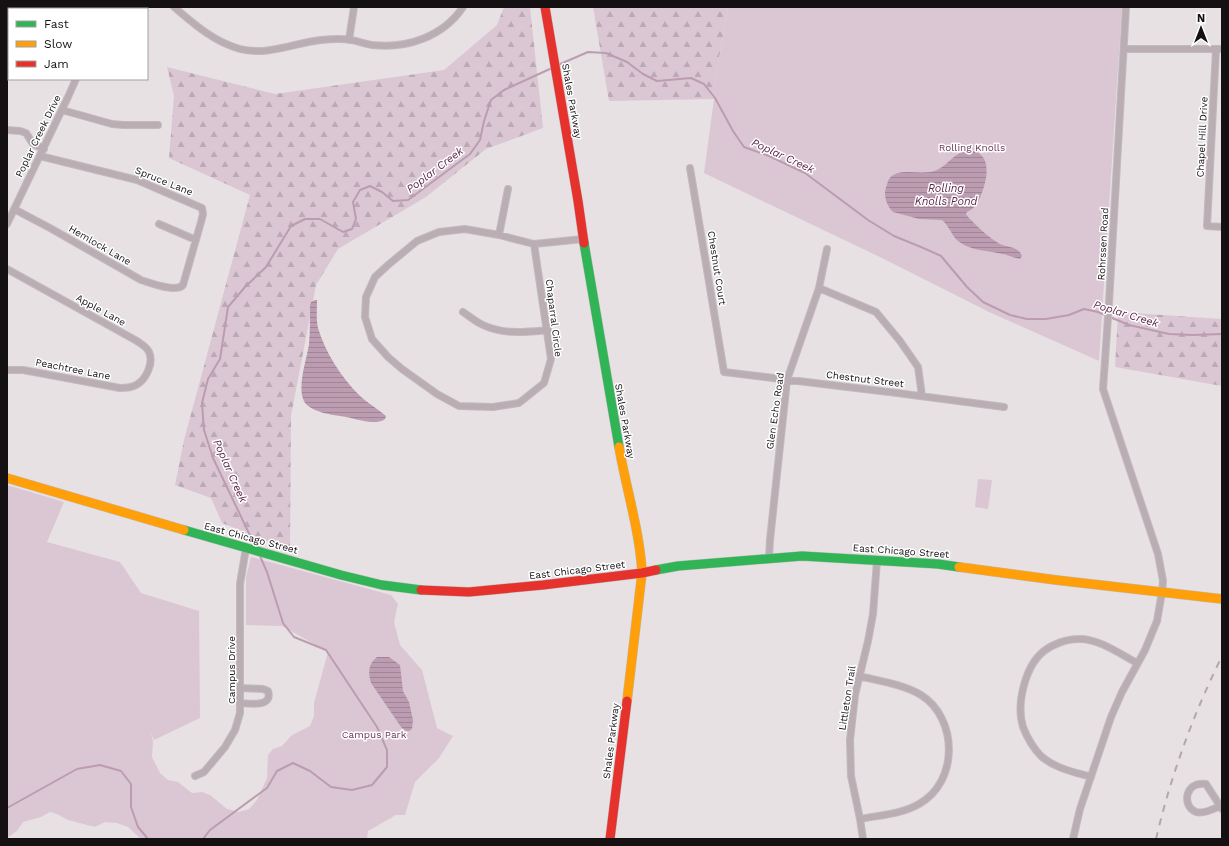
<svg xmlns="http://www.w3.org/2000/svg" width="1229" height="846" font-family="'Work Sans',sans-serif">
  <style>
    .forest { fill: url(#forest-firs) }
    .park { fill: #dbc7d3 }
    .water { fill: url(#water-rules) }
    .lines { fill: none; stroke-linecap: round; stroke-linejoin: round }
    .stream { stroke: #bc9cb0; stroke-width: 2 }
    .street-casing { stroke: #c0bcbe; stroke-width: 8 }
    .fast-casing { stroke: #c0bcbe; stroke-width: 10 }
    .slow-casing { stroke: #c0bcbe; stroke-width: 10 }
    .jam-casing { stroke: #c0bcbe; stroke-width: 10 }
    .street { stroke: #baadb4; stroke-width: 6 }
    .fast { stroke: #30b455; stroke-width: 9 }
    .slow { stroke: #ff9f0a; stroke-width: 9 }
    .jam { stroke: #e5322d; stroke-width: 9 }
    .rail { stroke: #b1a8ad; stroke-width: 2; stroke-dasharray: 7 7; stroke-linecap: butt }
    .labels { text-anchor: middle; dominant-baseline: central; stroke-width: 3; stroke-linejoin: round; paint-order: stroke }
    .street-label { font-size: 10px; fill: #151113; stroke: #fff }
    .park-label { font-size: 10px; fill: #6b3359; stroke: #fff }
    .water-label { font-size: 11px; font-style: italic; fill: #5b254a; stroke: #fff }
  </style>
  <defs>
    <pattern id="forest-firs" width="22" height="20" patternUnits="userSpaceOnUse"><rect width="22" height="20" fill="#dbc7d3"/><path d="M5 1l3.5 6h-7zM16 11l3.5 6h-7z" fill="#bbaab4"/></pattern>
    <pattern id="water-rules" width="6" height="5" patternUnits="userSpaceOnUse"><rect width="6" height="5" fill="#bc9cb0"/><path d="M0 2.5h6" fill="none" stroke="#a18596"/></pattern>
  </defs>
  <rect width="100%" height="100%" fill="#e7e1e4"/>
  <path class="forest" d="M504,7H530L543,128L486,149L426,197L338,249L316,285L291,416L290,550L222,523L211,498L175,485L184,440L250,195L169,158L174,96L167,67L275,94L444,70L497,25Z
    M593,7H728L714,87V99L609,101Z
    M1118,312L1222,319V386L1115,367Z"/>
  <path class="park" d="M728,7H1122L1099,361L989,312L884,259L704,173L714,99V87Z
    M978,479L992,480L988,509L975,507Z
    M7,485L64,502L47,542L120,562L141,593L199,611L200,718L154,740L151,733L153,741L152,757L160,773L168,780L178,782L192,793L202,792L210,795L227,809L239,812L249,809L257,800L267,778L268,755L273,749L282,746L292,735L310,726L314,716V703L328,652L282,626L246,625V577L251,557L391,595L398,604L394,622L400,645L422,670L437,728L453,736L439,758L415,782L405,815H396L368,831L367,839H141L128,827L117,823L105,822L95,827L68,820L57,814L50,812L41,817L23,822L17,831L7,838Z"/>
  <path class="water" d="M967,150C993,151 988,178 981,195C979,199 978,203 975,206C973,209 970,210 967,212L966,214L968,217C977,226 989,238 1000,244C1009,248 1018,246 1022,256L1020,259C1014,258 1009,255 1002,254C987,250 969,251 957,240C951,234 949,226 942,220L919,219L893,212C888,207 885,200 885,193C885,189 887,185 888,181C896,165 922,177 937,170C948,165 954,153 967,150Z
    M315,300H317C317,309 316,319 318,328C325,352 341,377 359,395C367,403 377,408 386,416L385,419C377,426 356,419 346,417C335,415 314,413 306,404C295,391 307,359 309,344C310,332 310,319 310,307L311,302Z
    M377,657H389L400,665L403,691L409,702L413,720L412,729L409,731H406L401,727L371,683C368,673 368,664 377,657Z"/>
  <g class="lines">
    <path class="stream" d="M558,65L588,52L606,53L627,62L643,74L657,81L691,78L704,84L715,98L733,131L744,147L769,156L805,173L868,220L894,236L921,247L941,256L967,287L983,302L1010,315L1027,319H1046L1069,315L1084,309L1098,312L1129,325L1169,334L1192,335L1222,334
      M256,548L213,458L204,430L202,403L208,379L220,359L228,307L245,287L266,267L291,226L305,219H320L343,232L352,229L356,219L353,202L360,190L370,186L382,192L393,201L408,200L470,154L480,140L484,121L491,100L504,90L552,68
      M7,808L77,769L100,765L121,771L131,784V807L138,827L148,839
      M203,839L210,830L267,788L277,771L293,763L310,771L331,787L352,790L372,785L387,767V750L377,727L326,650L294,637L283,623L267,572L260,556"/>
    <g class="street-casing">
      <path id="street" d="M86,7V9
        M174,7C194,24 214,42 240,49C268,56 294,43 321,40C331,39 341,38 351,40C358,41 365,44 372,45C406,49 443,37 463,7
        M349,40L354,7
        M7,47H9
        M1124,49H1222
        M1216,49L1207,226L1222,227
        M62,110L112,124L123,125H158
        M7,130L20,131L26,133L33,144L44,149
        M690,168L724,372L897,393L1004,407
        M14,209L50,228L141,280C151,283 176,293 183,285L201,222L203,214L202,208L137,180L40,156
        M7,224L68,97L76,79
        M159,224L196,240
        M465,229L499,235L534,244L551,359L544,383L519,403L493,407L459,406L437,394L402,369L388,357L372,339L365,317L366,297L375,277L388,265L417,241L439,232Z
        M499,235L508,189
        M534,244L583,239
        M7,269L137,341C141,344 147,347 149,352C154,363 146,380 136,385C131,388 125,388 120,388L23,370H7
        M819,288L876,312L900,341L918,367L922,396
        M463,312C469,316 475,321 481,324C502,335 525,332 548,330
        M769,558L770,540L787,380L819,288L827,249
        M859,676C879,681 903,684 921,695C958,718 959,782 919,804C902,814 880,815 860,819
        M241,688L263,689L268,691C273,707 251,704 241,703
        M195,776L204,772L225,747L235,730L240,713V584L246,548
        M1091,777C1074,772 1054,768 1041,756C1033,748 1027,737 1023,727C1016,704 1025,666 1044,651C1053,644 1067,639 1078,639C1098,638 1120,654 1137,663
        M1220,806C1214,809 1203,814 1196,812C1182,807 1184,781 1206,784L1222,809
        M863,839L860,819L851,776L850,740L855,695L868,641L873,614L877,560
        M1073,839L1080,809L1111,717L1122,692L1145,650L1152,633L1157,621L1162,592L1163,581L1158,554L1103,389L1109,303L1126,7"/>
    </g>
    <g class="fast-casing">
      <path id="fast" d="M584,243L619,447
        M184,530L341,575L382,585L421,590
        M656,570L678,566L802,556L938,564L959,567"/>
    </g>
    <g class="slow-casing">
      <path id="slow" d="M619,447C626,488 640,532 642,573L627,701
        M7,478L184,530
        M959,567L1056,580L1222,599"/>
    </g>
    <g class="jam-casing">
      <path id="jam" d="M545,7L578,201L584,243
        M421,590L469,592L543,585L642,573L656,570
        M610,839L627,701"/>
    </g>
    <use href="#street" class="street"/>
    <use href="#fast" class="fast"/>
    <use href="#slow" class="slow"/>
    <use href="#jam" class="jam"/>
    <path class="rail" d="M1156,839C1171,775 1193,715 1222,656"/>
  </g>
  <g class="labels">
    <g class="street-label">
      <text transform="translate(572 101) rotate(80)">Shales Parkway</text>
      <text transform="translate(38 136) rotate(-64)">Poplar Creek Drive</text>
      <text transform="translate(1202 137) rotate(-87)">Chapel Hill Drive</text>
      <text transform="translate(164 181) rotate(22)">Spruce Lane</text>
      <text transform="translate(1103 244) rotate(-87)">Rohrssen Road</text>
      <text transform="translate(100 245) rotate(30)">Hemlock Lane</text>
      <text transform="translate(717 268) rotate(81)">Chestnut Court</text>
      <text transform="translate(101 310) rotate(29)">Apple Lane</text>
      <text transform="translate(554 318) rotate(83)">Chaparral Circle</text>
      <text transform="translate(73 369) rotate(11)">Peachtree Lane</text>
      <text transform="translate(865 379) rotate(7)">Chestnut Street</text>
      <text transform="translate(775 411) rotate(-82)">Glen Echo Road</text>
      <text transform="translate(625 421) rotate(80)">Shales Parkway</text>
      <text transform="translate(251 538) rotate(15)">East Chicago Street</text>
      <text transform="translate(901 551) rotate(4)">East Chicago Street</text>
      <text transform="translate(577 570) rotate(-7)">East Chicago Street</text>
      <text transform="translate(231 670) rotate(-90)">Campus Drive</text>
      <text transform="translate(847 698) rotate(-81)">Littleton Trail</text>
      <text transform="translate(611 741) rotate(-83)">Shales Parkway</text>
    </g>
    <g class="park-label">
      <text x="972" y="147">Rolling Knolls</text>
      <text x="374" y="734">Campus Park</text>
    </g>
    <g class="water-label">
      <text transform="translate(783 156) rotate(25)">Poplar Creek</text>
      <text transform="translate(435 170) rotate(-37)">Poplar Creek</text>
      <text x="946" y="188">Rolling<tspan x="946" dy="13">Knolls Pond</tspan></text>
      <text transform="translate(1126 314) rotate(17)">Poplar Creek</text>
      <text transform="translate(230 471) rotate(66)">Poplar Creek</text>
    </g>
  </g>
  <rect width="1229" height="846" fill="none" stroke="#151113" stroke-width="16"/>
  <rect x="8" y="8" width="140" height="72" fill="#ffffff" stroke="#a1a0a1"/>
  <rect x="16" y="21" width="20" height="6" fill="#30b455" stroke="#a1a0a1"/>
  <text x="44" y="28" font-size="12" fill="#151113">Fast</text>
  <rect x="16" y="41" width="20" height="6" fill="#ff9f0a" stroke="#a1a0a1"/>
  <text x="44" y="48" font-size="12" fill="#151113">Slow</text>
  <rect x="16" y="61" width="20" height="6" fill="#e5322d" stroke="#a1a0a1"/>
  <text x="44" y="68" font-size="12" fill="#151113">Jam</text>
  <g transform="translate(1201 28)" stroke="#ffffff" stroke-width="3" paint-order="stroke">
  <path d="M0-3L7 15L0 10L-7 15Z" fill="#151113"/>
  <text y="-6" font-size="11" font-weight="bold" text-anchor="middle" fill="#151113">N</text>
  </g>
</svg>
